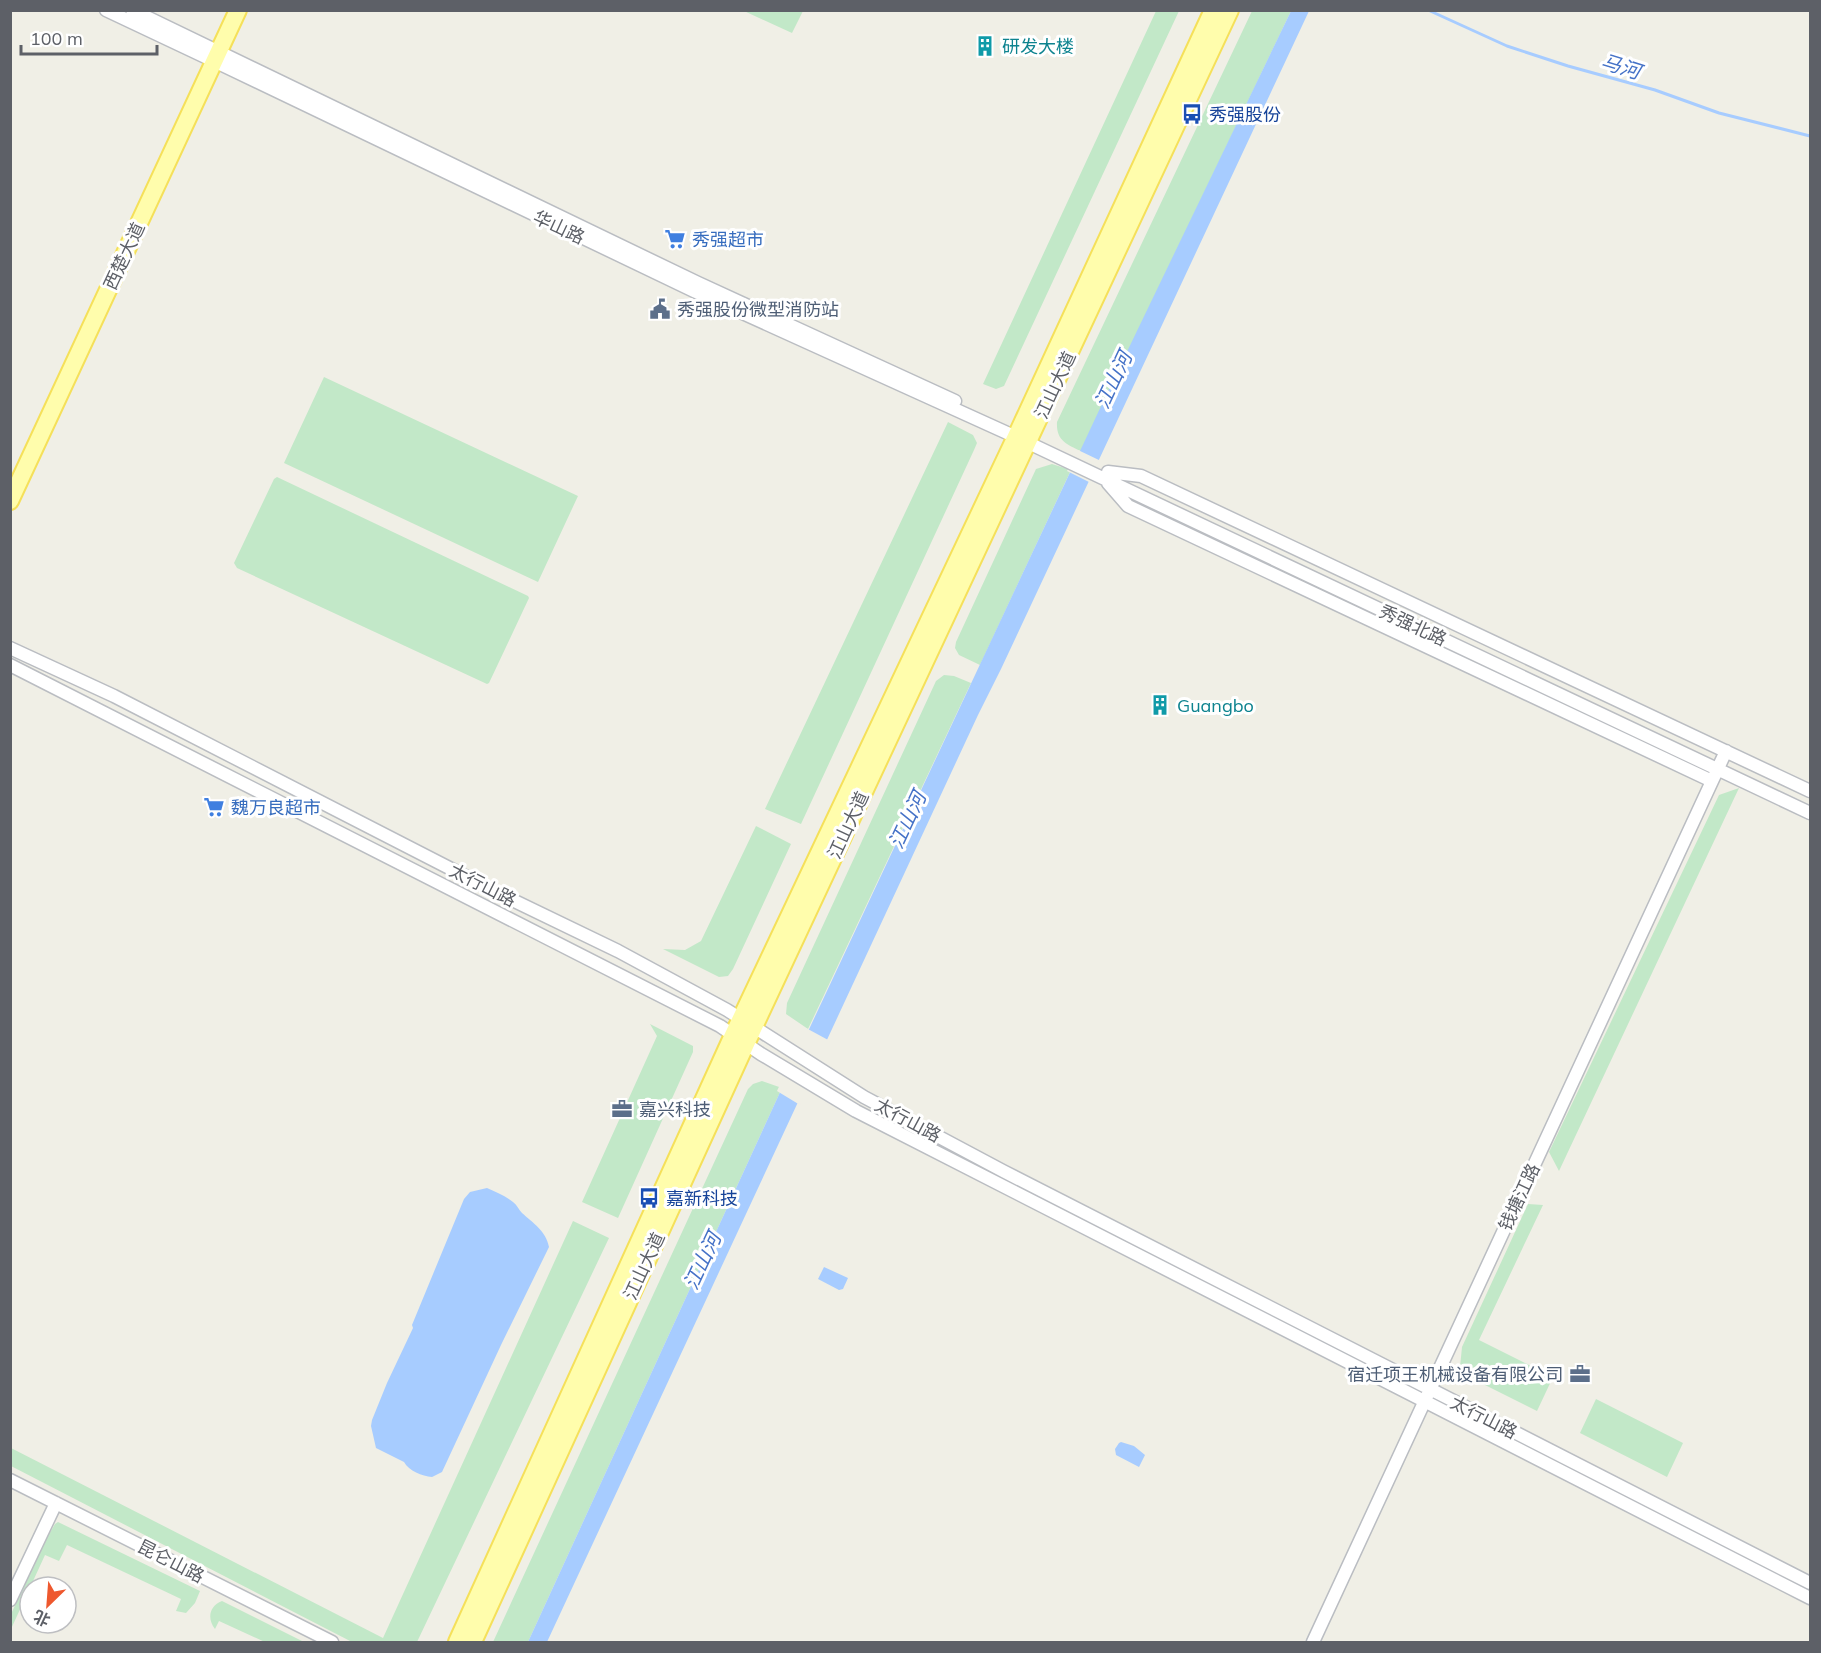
<svg xmlns="http://www.w3.org/2000/svg" width="1821" height="1653" font-family="Mulish,'Noto Sans SC',sans-serif">
  <style>
    .green { fill: #c2e8c8 }
    .water { fill: #a7ccff }
    .pier { fill: #f0efe6 }
    .lines { fill: none; stroke-linecap: round; stroke-linejoin: round }
    .stream { stroke: #a7ccff; stroke-width: 3 }
    .minor-casing { stroke: #babdc2; stroke-width: 15 }
    .major-casing { stroke: #f5e05a; stroke-width: 20 }
    .minor { stroke: #fff; stroke-width: 12 }
    .major { stroke: #fffdac; stroke-width: 16 }
    .labels { text-anchor: middle; dominant-baseline: central; stroke-width: 6; stroke-linejoin: round; paint-order: stroke }
    .culture-label { font-size: 18px; fill: #0d838f; stroke: #fff; text-anchor: start }
    .transit-label { font-size: 18px; fill: #164399; stroke: #fff; text-anchor: start }
    .street-label { font-size: 18px; fill: #5d6067; stroke: #fff }
    .shop-label { font-size: 18px; fill: #366cbe; stroke: #fff; text-anchor: start }
    .service-label { font-size: 18px; fill: #4e5e75; stroke: #fff; text-anchor: start }
    .water-label { font-size: 20px; font-style: italic; fill: #4572c7; stroke: #fff }
  </style>
  <rect width="100%" height="100%" fill="#f0efe6"/>
  <path class="green" d="M744,11H803L792,33Z
    M1156,11H1179L1004,386L996,389L983,384Z
    M1252,11H1291L1081,451C1066,444 1056,440 1057,422Z
    M324,377L578,496L538,582L284,463Z
    M948,422L973,435L977,443L974,450L801,824L765,809Z
    M1052,464L1071,470L980,665L959,655L955,648L956,642L1036,469Z
    M277,477L528,596L529,598L489,683L487,684L237,568L234,563L274,479Z
    M944,675L954,676L971,683L808,1029L786,1014L787,1003L936,681Z
    M1739,788L1559,1171L1549,1152L1719,795Z
    M756,826L791,844L733,969L728,976L719,977L663,949L685,950L701,941Z
    M650,1024L693,1046V1052L618,1218L582,1202L657,1036Z
    M762,1081L782,1088L528,1642H493L748,1089L753,1084Z
    M1528,1204L1543,1205L1479,1340L1553,1377L1537,1411L1465,1375L1460,1367L1462,1347Z
    M573,1221L609,1238L417,1642H352L11,1466V1448L383,1638Z
    M1596,1399L1683,1443L1667,1477L1580,1433Z
    M58,1522L200,1591L195,1603L186,1613L176,1611L181,1599L67,1545L59,1561L45,1555L11,1629V1614L48,1536L55,1524Z
    M222,1601L304,1642H265L219,1621L215,1629C207,1619 209,1606 222,1601Z"/>
  <path class="water" d="M1291,11H1309L1001,669L978,715L547,1642H528L804,1040L1110,387Z
    M487,1188C495,1192 506,1196 513,1202C517,1205 519,1210 522,1213C533,1223 546,1231 549,1247L501,1345L442,1472L432,1477C422,1476 409,1471 404,1462L376,1448L371,1426L372,1420L387,1383L413,1328L412,1325L464,1199L470,1192Z
    M824,1267L848,1278L843,1289L839,1290L818,1279Z
    M1121,1442L1134,1446L1145,1455L1139,1467L1116,1455L1115,1449L1119,1443Z"/>
  <path class="pier" d="M1078,450L1101,461L1091,483L1067,471Z
    M806,1028L830,1041L800,1105L777,1091Z"/>
  <g class="lines">
    <path class="stream" d="M1428,10L1507,46L1568,66L1655,90L1719,113L1810,136"/>
    <g class="minor-casing">
      <path id="minor" d="M106,10L214,61L694,291L1016,437L1810,813
        M132,10L698,283L955,401
        M1108,472L1141,476L1810,791
        M1108,483L1128,506L1712,781
        M10,648L114,696L498,893L618,951L727,1010L864,1097L1003,1171L1810,1583
        M10,665L720,1026L761,1054L856,1111L1810,1598
        M10,1480L332,1642
        M10,1600L56,1503
        M1313,1642L1726,751"/>
    </g>
    <g class="major-casing">
      <path id="major" d="M10,501L238,10
        M457,1642L733,1035L1019,430L1213,10
        M473,1642L746,1044L1230,10"/>
    </g>
    <use href="#minor" class="minor"/>
    <use href="#major" class="major"/>
  </g>
  <defs>
    <g id="building-bare" transform="scale(1.62)"><path d="M-4-6H4V6H1V3H-1V6H-4ZM-2.5-4.3h1.7v1.8h-1.7ZM.8-4.3h1.7v1.8H.8ZM-2.5-1h1.7V.8h-1.7ZM.8-1h1.7V.8H.8Z" fill="#0f9aa8" stroke="#fff" stroke-width="2.5" paint-order="stroke"/></g>
    <g id="bus-bare" transform="scale(1.62)"><path d="M-5-6H5V4H4V6H2V4H-2V6H-4V4H-5ZM-3.5-4V0h7V-4ZM-3.5 1.2v1.5H-2V1.2ZM2 1.2v1.5H3.5V1.2Z" fill="#1a4fb4" stroke="#fff" stroke-width="2.5" paint-order="stroke"/></g>
    <g id="supermarket-bare" transform="scale(1.62)"><path d="M-6-5.5h2.5l.6 2H6L4.5 2H-2.5L-4.4-4H-6ZM-1.5 3.2a1.3 1.3 0 1 0 .1 0ZM3 3.2a1.3 1.3 0 1 0 .1 0Z" fill="#3f7fe0" stroke="#fff" stroke-width="2.5" paint-order="stroke"/></g>
    <g id="civic-bare" transform="scale(1.62)"><path d="M-.6-6.5H3V-4.5H.6V-3L4-1V1h2V6H-6V1h2V-1L-.6-3ZM-1.2 2.5V6h2.4V2.5Z" fill="#5c6f8a" stroke="#fff" stroke-width="2.5" paint-order="stroke"/></g>
    <g id="office-bare" transform="scale(1.62)"><path d="M-6-3h4V-5.5h4V-3h4V5H-6ZM-1-4.5V-3h2v-1.5ZM-6 0V1H6V0Z" fill="#5c6f8a" stroke="#fff" stroke-width="2.5" paint-order="stroke"/></g>
  </defs>
  <g fill-rule="evenodd">
    <use href="#building-bare" x="985" y="46"/>
    <use href="#bus-bare" x="1192" y="114"/>
    <use href="#supermarket-bare" x="675" y="239"/>
    <use href="#civic-bare" x="660" y="309"/>
    <use href="#building-bare" x="1160" y="705"/>
    <use href="#supermarket-bare" x="214" y="807"/>
    <use href="#office-bare" x="622" y="1109"/>
    <use href="#bus-bare" x="649" y="1198"/>
    <use href="#office-bare" x="1580" y="1374"/>
  </g>
  <g class="labels">
    <g class="culture-label">
      <text x="1002" y="46">研发大楼</text>
      <text x="1177" y="705">Guangbo</text>
    </g>
    <g class="transit-label">
      <text x="1209" y="114">秀强股份</text>
      <text x="666" y="1198">嘉新科技</text>
    </g>
    <g class="street-label">
      <text transform="translate(559 227) rotate(25)">华山路</text>
      <text transform="translate(124 256) rotate(-65)">西楚大道</text>
      <text transform="translate(1055 385) rotate(-65)">江山大道</text>
      <text transform="translate(1413 625) rotate(25)">秀强北路</text>
      <text transform="translate(848 825) rotate(-65)">江山大道</text>
      <text transform="translate(483 885) rotate(27)">太行山路</text>
      <text transform="translate(908 1120) rotate(28)">太行山路</text>
      <text transform="translate(1519 1197) rotate(-65)">钱塘江路</text>
      <text transform="translate(644 1266) rotate(-65)">江山大道</text>
      <text transform="translate(1484 1417) rotate(27)">太行山路</text>
      <text transform="translate(171 1561) rotate(27)">昆仑山路</text>
    </g>
    <g class="shop-label">
      <text x="692" y="239">秀强超市</text>
      <text x="231" y="807">魏万良超市</text>
    </g>
    <g class="service-label">
      <text x="677" y="309">秀强股份微型消防站</text>
      <text x="639" y="1109">嘉兴科技</text>
      <text x="1563" y="1374" text-anchor="end">宿迁项王机械设备有限公司</text>
    </g>
    <g class="water-label">
      <text transform="translate(1621 66) rotate(17)">马河</text>
      <text transform="translate(1113 380) rotate(-65)">江山河</text>
      <text transform="translate(907 820) rotate(-65)">江山河</text>
      <text transform="translate(702 1261) rotate(-65)">江山河</text>
    </g>
  </g>
  <rect width="1821" height="1653" fill="none" stroke="#5d6067" stroke-width="24"/>
  <g transform="translate(48 1605) rotate(205)"><circle r="28" fill="#ffffff" stroke="#bebfc2" stroke-width="1.5"/>
  <path d="M0-4.5L10 22L0 15L-10 22Z" fill="#ee582e"/>
  <text y="-9" font-size="16" font-weight="bold" text-anchor="middle" fill="#5d6067">北</text>
  </g>
  <path d="M21 45v9h136v-9" fill="none" stroke="#5d6067" stroke-width="3"/>
  <text x="30" y="45" font-size="18" fill="#5d6067" stroke="#ffffff" stroke-width="4.5" paint-order="stroke">100 m</text>
</svg>
